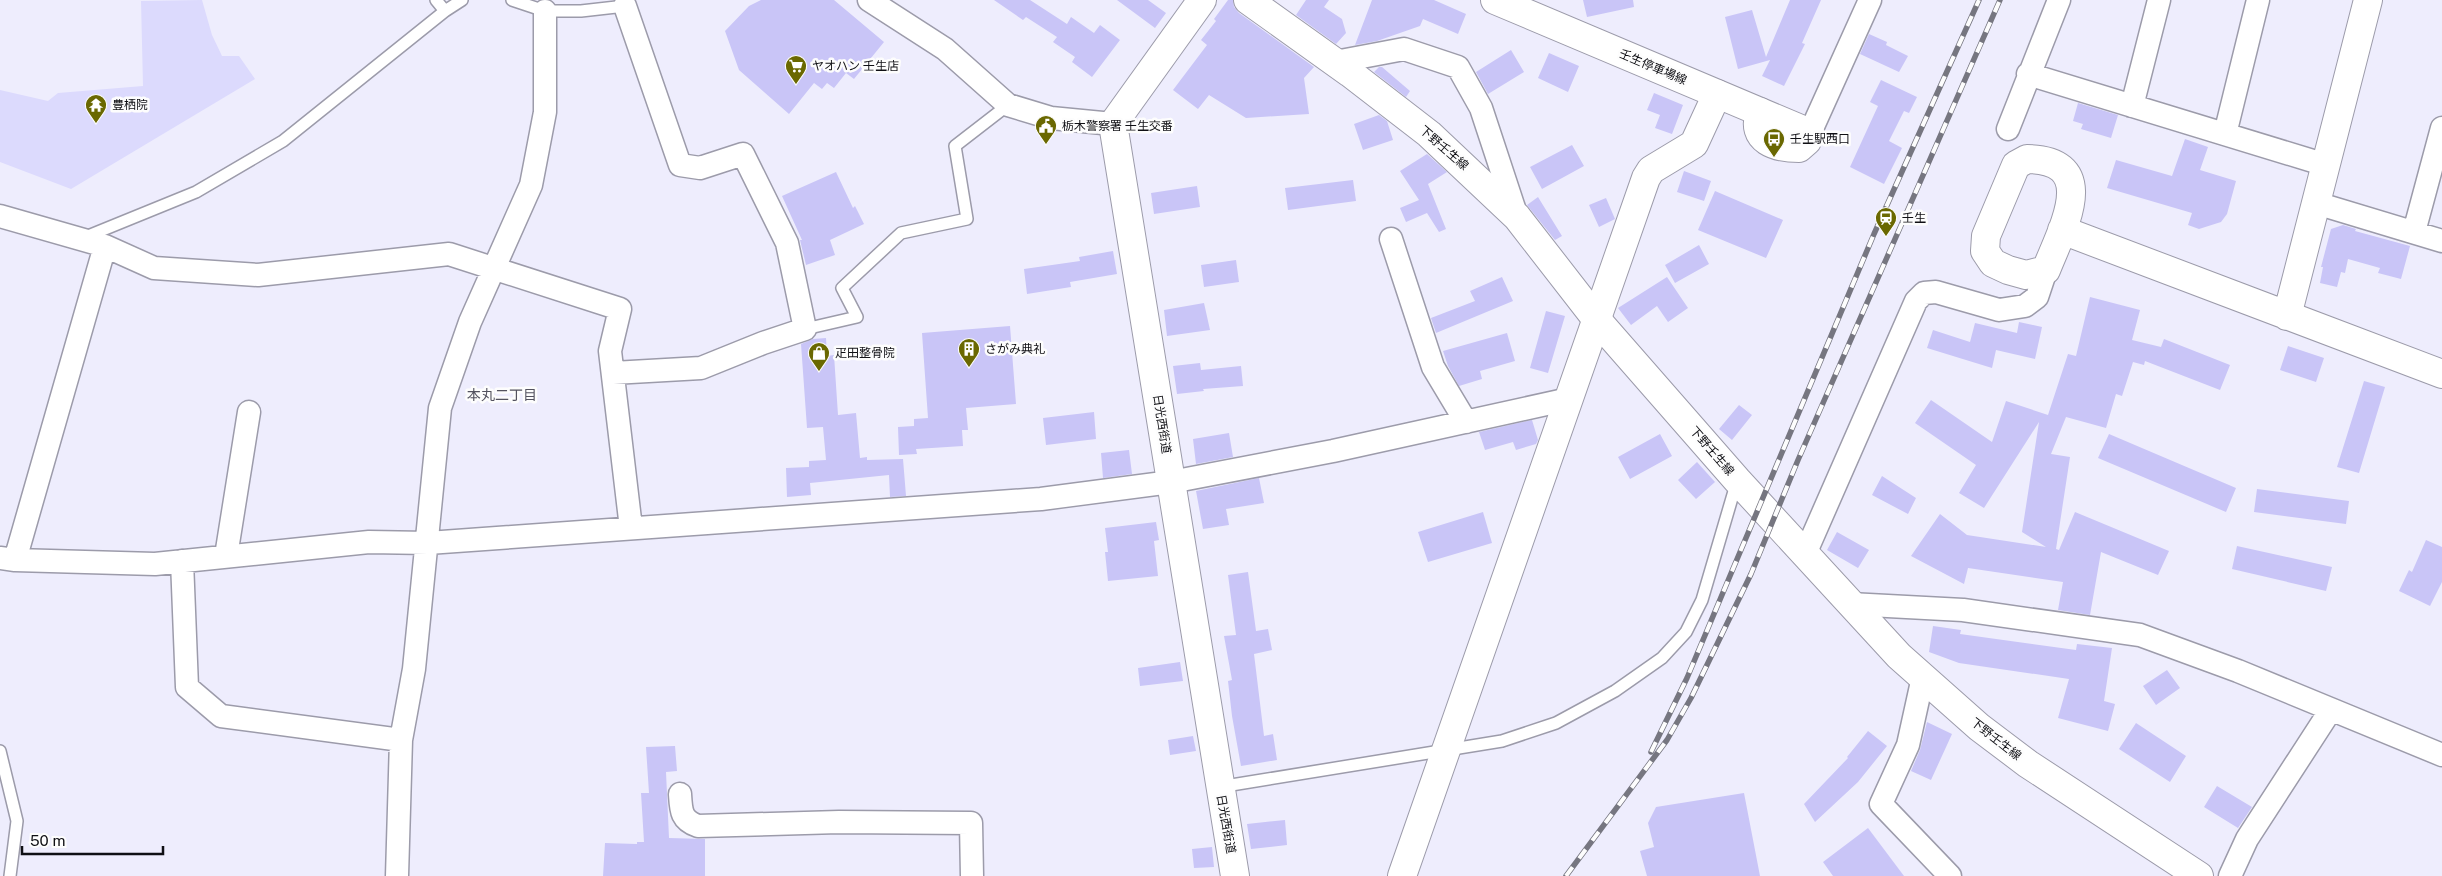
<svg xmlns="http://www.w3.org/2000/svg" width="2442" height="876" font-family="'Public Sans','Noto Sans JP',sans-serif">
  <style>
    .green { fill: #dcdafd }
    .building { fill: #c9c5f7 }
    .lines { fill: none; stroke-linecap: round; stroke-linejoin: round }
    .service-casing { stroke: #9c9baa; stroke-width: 14 }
    .minor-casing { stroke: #9c9baa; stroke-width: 25 }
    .tertiary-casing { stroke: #9c9baa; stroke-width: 30 }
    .secondary-casing { stroke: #9c9baa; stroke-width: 30 }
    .primary-casing { stroke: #9c9baa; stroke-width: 30 }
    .service { stroke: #fff; stroke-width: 11 }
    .minor { stroke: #fff; stroke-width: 22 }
    .tertiary { stroke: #fff; stroke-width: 28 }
    .secondary { stroke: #fff; stroke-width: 28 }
    .primary { stroke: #fff; stroke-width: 28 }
    .rail-casing { stroke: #767680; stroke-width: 5.5 }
    .rail { stroke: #fdfdfd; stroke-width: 4; stroke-dasharray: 11; stroke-linecap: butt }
    .labels { text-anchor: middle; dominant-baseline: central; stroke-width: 5; stroke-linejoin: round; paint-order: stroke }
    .poi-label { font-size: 12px; fill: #0f0f14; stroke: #fdfdfd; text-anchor: start }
    .street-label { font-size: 12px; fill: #0f0f14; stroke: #fdfdfd }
    .neighbourhood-label { font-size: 14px; fill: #53525f; stroke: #fdfdfd }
  </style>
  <rect width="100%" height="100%" fill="#eeedfd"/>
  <path class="green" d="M202,0L212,35L222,56H239L255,79L71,189L0,162V90L48,101L58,93L143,86L141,1Z"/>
  <path class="building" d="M761,0H834L884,42L854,79L846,73L834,88L827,83L822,89L814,83L789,114L739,70L725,31L749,6Z
    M994,0H1030L1067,24L1071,17L1094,33L1100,25L1120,40L1092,77L1072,62L1075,57L1053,42L1057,37L1026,17L1023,20Z
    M1117,0H1148L1166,13L1155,28Z
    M1228,0H1233L1234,7L1239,13L1314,67L1304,78L1309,114L1246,118L1209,95L1198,109L1173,90L1207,45L1201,40L1216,21L1214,19Z
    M1306,0H1329L1324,7L1342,19L1346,33L1336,44L1296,15Z
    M1372,0H1434L1466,14L1458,34L1423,19L1420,26L1377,41L1355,45Z
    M1583,0H1633L1634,7L1587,17Z
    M1790,0H1821L1802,43L1805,44L1784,86L1762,76L1770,60L1738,69L1725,17L1752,10L1766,57Z
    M1869,34L1887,42L1886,45L1908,56L1899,72L1860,54Z
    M1511,50L1524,72L1488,94L1476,72Z
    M1549,53L1579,66L1568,92L1538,78Z
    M1379,67H1382L1410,91L1406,97L1374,72Z
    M1881,80L1917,97L1909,113L1904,111L1889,141L1902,148L1884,184L1850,167L1878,106L1870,102Z
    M1654,93L1683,105L1672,134L1655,128L1660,115L1647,110Z
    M2078,103L2118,115L2111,138L2081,129L2083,124L2073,121Z
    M1379,115L1387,121L1393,140L1363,150L1354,124Z
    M2185,139L2208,147L2200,170L2236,181L2227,214L2221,222L2199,229L2188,225L2192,213L2107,188L2116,160L2172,176Z
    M1572,145L1584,166L1542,189L1530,167Z
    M1427,154L1447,172L1428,184L1446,229L1439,232L1427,213L1406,222L1400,208L1419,200L1400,171Z
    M1684,171L1711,181L1704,201L1677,192Z
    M836,172L853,208L855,206L864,224L830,240L835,255L806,265L800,240H802L782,196Z
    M1353,180L1356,201L1288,210L1285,188Z
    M1197,186L1200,207L1154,214L1151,193Z
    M1715,191L1783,220L1766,258L1698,230Z
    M1538,197L1562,236L1555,240L1527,205Z
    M1606,198L1615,219L1599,227L1589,205Z
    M2343,225L2356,229L2355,231L2410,246L2401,279L2378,273L2380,268L2348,259L2345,273L2341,272L2337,287L2320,283L2323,267H2321L2331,229Z
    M1699,245L1709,264L1675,283L1665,265Z
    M1113,251L1117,274L1070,282L1071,287L1027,294L1024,269L1080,261L1079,257Z
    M1236,260L1239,282L1204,287L1201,265Z
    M1502,277L1513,301L1436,333L1431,318L1475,301L1470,291Z
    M1667,277L1688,308L1668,322L1657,306L1631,325L1618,308Z
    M2090,297L2140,310L2132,340L2161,347L2164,339L2230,365L2220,390L2145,361L2144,365L2133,362L2122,396L2116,394L2106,428L2066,417L2051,454L2070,457L2056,549L2059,550L2075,512L2169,551L2158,575L2101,552L2090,615L2058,610L2063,582L1968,568L1964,584L1911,556L1940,514L1967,535L2046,547L2022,532L2039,422L1984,508L1959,493L1976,465L1915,423L1931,400L1992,442L2006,401L2048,415L2068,354L2076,356Z
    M1204,303L1210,330L1167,336L1164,310Z
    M1546,311L1565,316L1548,373L1530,368Z
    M2019,322L2042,327L2035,359L1996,350L1992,368L1927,348L1933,330L1970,342L1975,323L2017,333Z
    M1010,326L1016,404L966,408L968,430H962L963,446L916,449L917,454L899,455L898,427L914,426V419L928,418L922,333Z
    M1507,333L1515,361L1480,371L1482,379L1459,386L1448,366L1443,351Z
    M826,338L827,356L834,355L838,415L856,413L860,458L867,457V460L903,459L906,496L890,497L889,475L810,483L811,495L787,497L786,468L809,467V461L826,460L823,427L807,428L801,344L813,339Z
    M2288,346L2324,358L2316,382L2280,370Z
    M1200,363L1201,370L1241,366L1243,386L1203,389L1204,391L1177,394L1173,366Z
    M2364,381L2385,387L2359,473L2337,467Z
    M1739,405L1752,415L1732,440L1719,429Z
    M1094,412L1096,439L1046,445L1043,418Z
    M1532,420L1538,440L1536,444L1516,450L1513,442L1485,450L1479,432Z
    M1229,433L1233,457L1196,464L1193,439Z
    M1660,434L1672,456L1630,479L1618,457Z
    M2109,434L2236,488L2226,512L2098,458Z
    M1129,450L1132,474L1103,478L1101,453Z
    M1697,462L1715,482L1696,499L1678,480Z
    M1882,476L1916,498L1908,514L1872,495Z
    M1259,478L1264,503L1226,509L1229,525L1203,529L1196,491Z
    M2257,489L2349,501L2346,524L2254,512Z
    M1483,512L1492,543L1428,562L1418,532Z
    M1156,522L1159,540L1154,541L1158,576L1108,581L1105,552H1108L1105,528Z
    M1837,532L1869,550L1858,568L1827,550Z
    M2426,540L2442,547V582L2430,606L2399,591L2409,570L2412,572Z
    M2237,546L2332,567L2326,591L2232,569Z
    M1248,572L1256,631L1268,629L1272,650L1254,654L1264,736L1273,734L1277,760L1241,766L1232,716L1228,681L1232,680L1224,636L1236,635L1228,575Z
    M1933,626L1961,630L1960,634L2076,650L2077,644L2112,648L2104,701L2115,704L2108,731L2058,718L2069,679L1959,663L1929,652Z
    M1180,662L1183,681L1140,686L1138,668Z
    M2167,670L2180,688L2156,705L2143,686Z
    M1927,722L1952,734L1931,780L1911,771L1920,750Z
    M2136,723L2186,756L2170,782L2119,749Z
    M1868,731L1887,746L1858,782L1815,822L1804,804L1848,758L1847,757Z
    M1193,736L1196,751L1170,755L1168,740Z
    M675,746L677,771L666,772L669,838L705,839V876H603L605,843L637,844V842H644L641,793H649L646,747Z
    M2217,786L2252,807L2238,828L2204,807Z
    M1744,793L1760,876H1647L1640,851L1654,847L1648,823L1656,807Z
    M1285,820L1287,845L1251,849L1247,824Z
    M1868,828L1904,876H1833L1823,862Z
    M1212,847L1214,867L1194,868L1192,849Z"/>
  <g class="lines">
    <g class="service-casing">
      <path id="service" d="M436,0L445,11
        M512,0L545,11H581L625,6
        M83,238L196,192L283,141L445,11L462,0
        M805,329L857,317L842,288L901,233L967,219L955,146L1008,105
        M0,751L17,821L10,876
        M1219,787L1502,741L1556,723L1615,691L1662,658L1686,632L1702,600L1737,481"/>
    </g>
    <g class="minor-casing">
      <path id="minor" d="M869,0L945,49L1008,105L1051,118L1113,124
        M1335,62L1404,49L1458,67L1481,108L1517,217
        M2028,74L2326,165
        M2132,106L2159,0
        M2008,129L2059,0
        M1810,133L1870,0
        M2225,134L2258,0
        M2316,203L2442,241
        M0,216L105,246L154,268L258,275L449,254L620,309L610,351L631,528
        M2414,232L2442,128
        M1391,239L1433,367L1466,422
        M613,373L701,368L763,343L805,329L787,243L743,154L700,168L680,165L625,6
        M1805,554L1916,301L1924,293L1936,292L1999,310L2025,306L2037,297L2046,270
        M226,556L249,412
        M0,558L15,560L155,564L369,542L428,543L1041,499L1171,482L1333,451L1569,399
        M15,560L105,246
        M182,561L187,687L221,716L401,740
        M1850,604L1963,610L2140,635L2238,671L2442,755
        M1923,677L1908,745L1881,804L1950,876
        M680,794C681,811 681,820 698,826L839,822L971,823L972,876
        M397,876L401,740L414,669L440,408L470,322L531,185L545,112V11
        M2230,876L2247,839L2330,711"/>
    </g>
    <g class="tertiary-casing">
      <path id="tertiary" d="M1760,112C1750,141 1776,148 1799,148L1807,141L1810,133
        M2027,159C2102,160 2062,229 2046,270L2026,275L2008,270L1993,263L1985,251L1986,236L2016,165Z
        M2062,230L2442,374
        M2287,316L2368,0
        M1402,876L1646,178L1651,170L1694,144L1717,94"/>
    </g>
    <g class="secondary-casing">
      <path id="secondary" d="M1248,0L1350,73L1429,134L1517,217L1597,320L1737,480L1899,656L1979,727L2028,764L2199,876
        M1495,0L1810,133"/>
    </g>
    <g class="primary-casing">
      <path id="primary" d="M1202,0L1113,124L1235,876"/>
    </g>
    <use href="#service" class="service"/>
    <use href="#minor" class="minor"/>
    <use href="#tertiary" class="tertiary"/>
    <use href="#secondary" class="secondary"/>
    <use href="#primary" class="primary"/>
    <g class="rail-casing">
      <path id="rail" d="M1651,752L1687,678L1874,234L1979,0
        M1566,876L1667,740L1691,698L1751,574L1798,460L2000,0"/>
    </g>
    <use href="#rail" class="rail"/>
  </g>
  <defs>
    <g id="supermarket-pin" transform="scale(1.125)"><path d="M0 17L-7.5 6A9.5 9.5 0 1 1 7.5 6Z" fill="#6a6801" stroke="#fdfdfd"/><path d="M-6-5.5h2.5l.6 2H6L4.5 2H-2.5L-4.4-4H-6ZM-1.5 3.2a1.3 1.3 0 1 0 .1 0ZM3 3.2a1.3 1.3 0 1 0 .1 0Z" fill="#fff"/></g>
    <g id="temple-pin" transform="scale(1.125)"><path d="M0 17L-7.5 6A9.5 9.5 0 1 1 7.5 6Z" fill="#6a6801" stroke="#fdfdfd"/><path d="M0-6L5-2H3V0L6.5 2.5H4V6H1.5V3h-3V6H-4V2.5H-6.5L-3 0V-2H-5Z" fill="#fff"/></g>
    <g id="civic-pin" transform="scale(1.125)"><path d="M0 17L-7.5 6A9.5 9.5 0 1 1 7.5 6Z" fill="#6a6801" stroke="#fdfdfd"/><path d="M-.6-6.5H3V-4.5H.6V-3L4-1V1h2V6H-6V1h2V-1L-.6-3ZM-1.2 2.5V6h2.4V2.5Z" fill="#fff"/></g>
    <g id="bus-pin" transform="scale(1.125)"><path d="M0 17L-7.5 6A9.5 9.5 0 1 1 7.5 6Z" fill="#6a6801" stroke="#fdfdfd"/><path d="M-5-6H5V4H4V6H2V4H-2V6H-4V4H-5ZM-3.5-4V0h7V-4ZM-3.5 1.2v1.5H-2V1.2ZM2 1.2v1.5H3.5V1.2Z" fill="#fff"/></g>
    <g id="station-pin" transform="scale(1.125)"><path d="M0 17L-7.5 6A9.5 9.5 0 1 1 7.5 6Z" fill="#6a6801" stroke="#fdfdfd"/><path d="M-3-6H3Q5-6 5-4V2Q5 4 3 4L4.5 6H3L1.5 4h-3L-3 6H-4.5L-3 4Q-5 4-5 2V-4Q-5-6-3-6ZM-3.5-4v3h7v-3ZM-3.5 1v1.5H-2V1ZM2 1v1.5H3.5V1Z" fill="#fff"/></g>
    <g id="building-pin" transform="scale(1.125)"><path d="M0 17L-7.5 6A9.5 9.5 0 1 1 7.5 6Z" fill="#6a6801" stroke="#fdfdfd"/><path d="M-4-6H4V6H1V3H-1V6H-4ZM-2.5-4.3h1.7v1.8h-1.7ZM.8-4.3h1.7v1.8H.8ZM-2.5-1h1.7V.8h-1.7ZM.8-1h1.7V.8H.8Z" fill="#fff"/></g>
    <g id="shop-pin" transform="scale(1.125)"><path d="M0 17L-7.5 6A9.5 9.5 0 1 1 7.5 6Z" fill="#6a6801" stroke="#fdfdfd"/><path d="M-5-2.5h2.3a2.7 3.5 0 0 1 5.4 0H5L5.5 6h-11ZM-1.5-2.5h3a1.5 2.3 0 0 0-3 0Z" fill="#fff"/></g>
  </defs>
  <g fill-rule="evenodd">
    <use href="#supermarket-pin" x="796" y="66"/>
    <use href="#temple-pin" x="96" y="105"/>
    <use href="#civic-pin" x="1046" y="126"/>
    <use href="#bus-pin" x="1774" y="139"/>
    <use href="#station-pin" x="1886" y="218"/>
    <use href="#building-pin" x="969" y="349"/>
    <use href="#shop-pin" x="819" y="353"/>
  </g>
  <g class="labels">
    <g class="poi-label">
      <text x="812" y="66">ヤオハン 壬生店</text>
      <text x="112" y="105">豊栖院</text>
      <text x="1062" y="126">栃木警察署 壬生交番</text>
      <text x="1790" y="139">壬生駅西口</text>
      <text x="1902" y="218">壬生</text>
      <text x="985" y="349">さがみ典礼</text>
      <text x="835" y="353">疋田整骨院</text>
    </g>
    <g class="street-label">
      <text transform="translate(1653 67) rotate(23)">壬生停車場線</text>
      <text transform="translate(1444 148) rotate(41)">下野壬生線</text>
      <text transform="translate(1162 424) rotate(81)">日光西街道</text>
      <text transform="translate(1712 451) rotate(49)">下野壬生線</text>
      <text transform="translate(1996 739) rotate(38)">下野壬生線</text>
      <text transform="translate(1226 824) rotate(80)">日光西街道</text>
    </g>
    <g class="neighbourhood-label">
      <text x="502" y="395">本丸二丁目</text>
    </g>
  </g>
  <path d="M22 846v8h141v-8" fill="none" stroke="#0f0f14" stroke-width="2.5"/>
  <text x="30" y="846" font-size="15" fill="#0f0f14" stroke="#fdfdfd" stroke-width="4" paint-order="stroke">50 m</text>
</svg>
